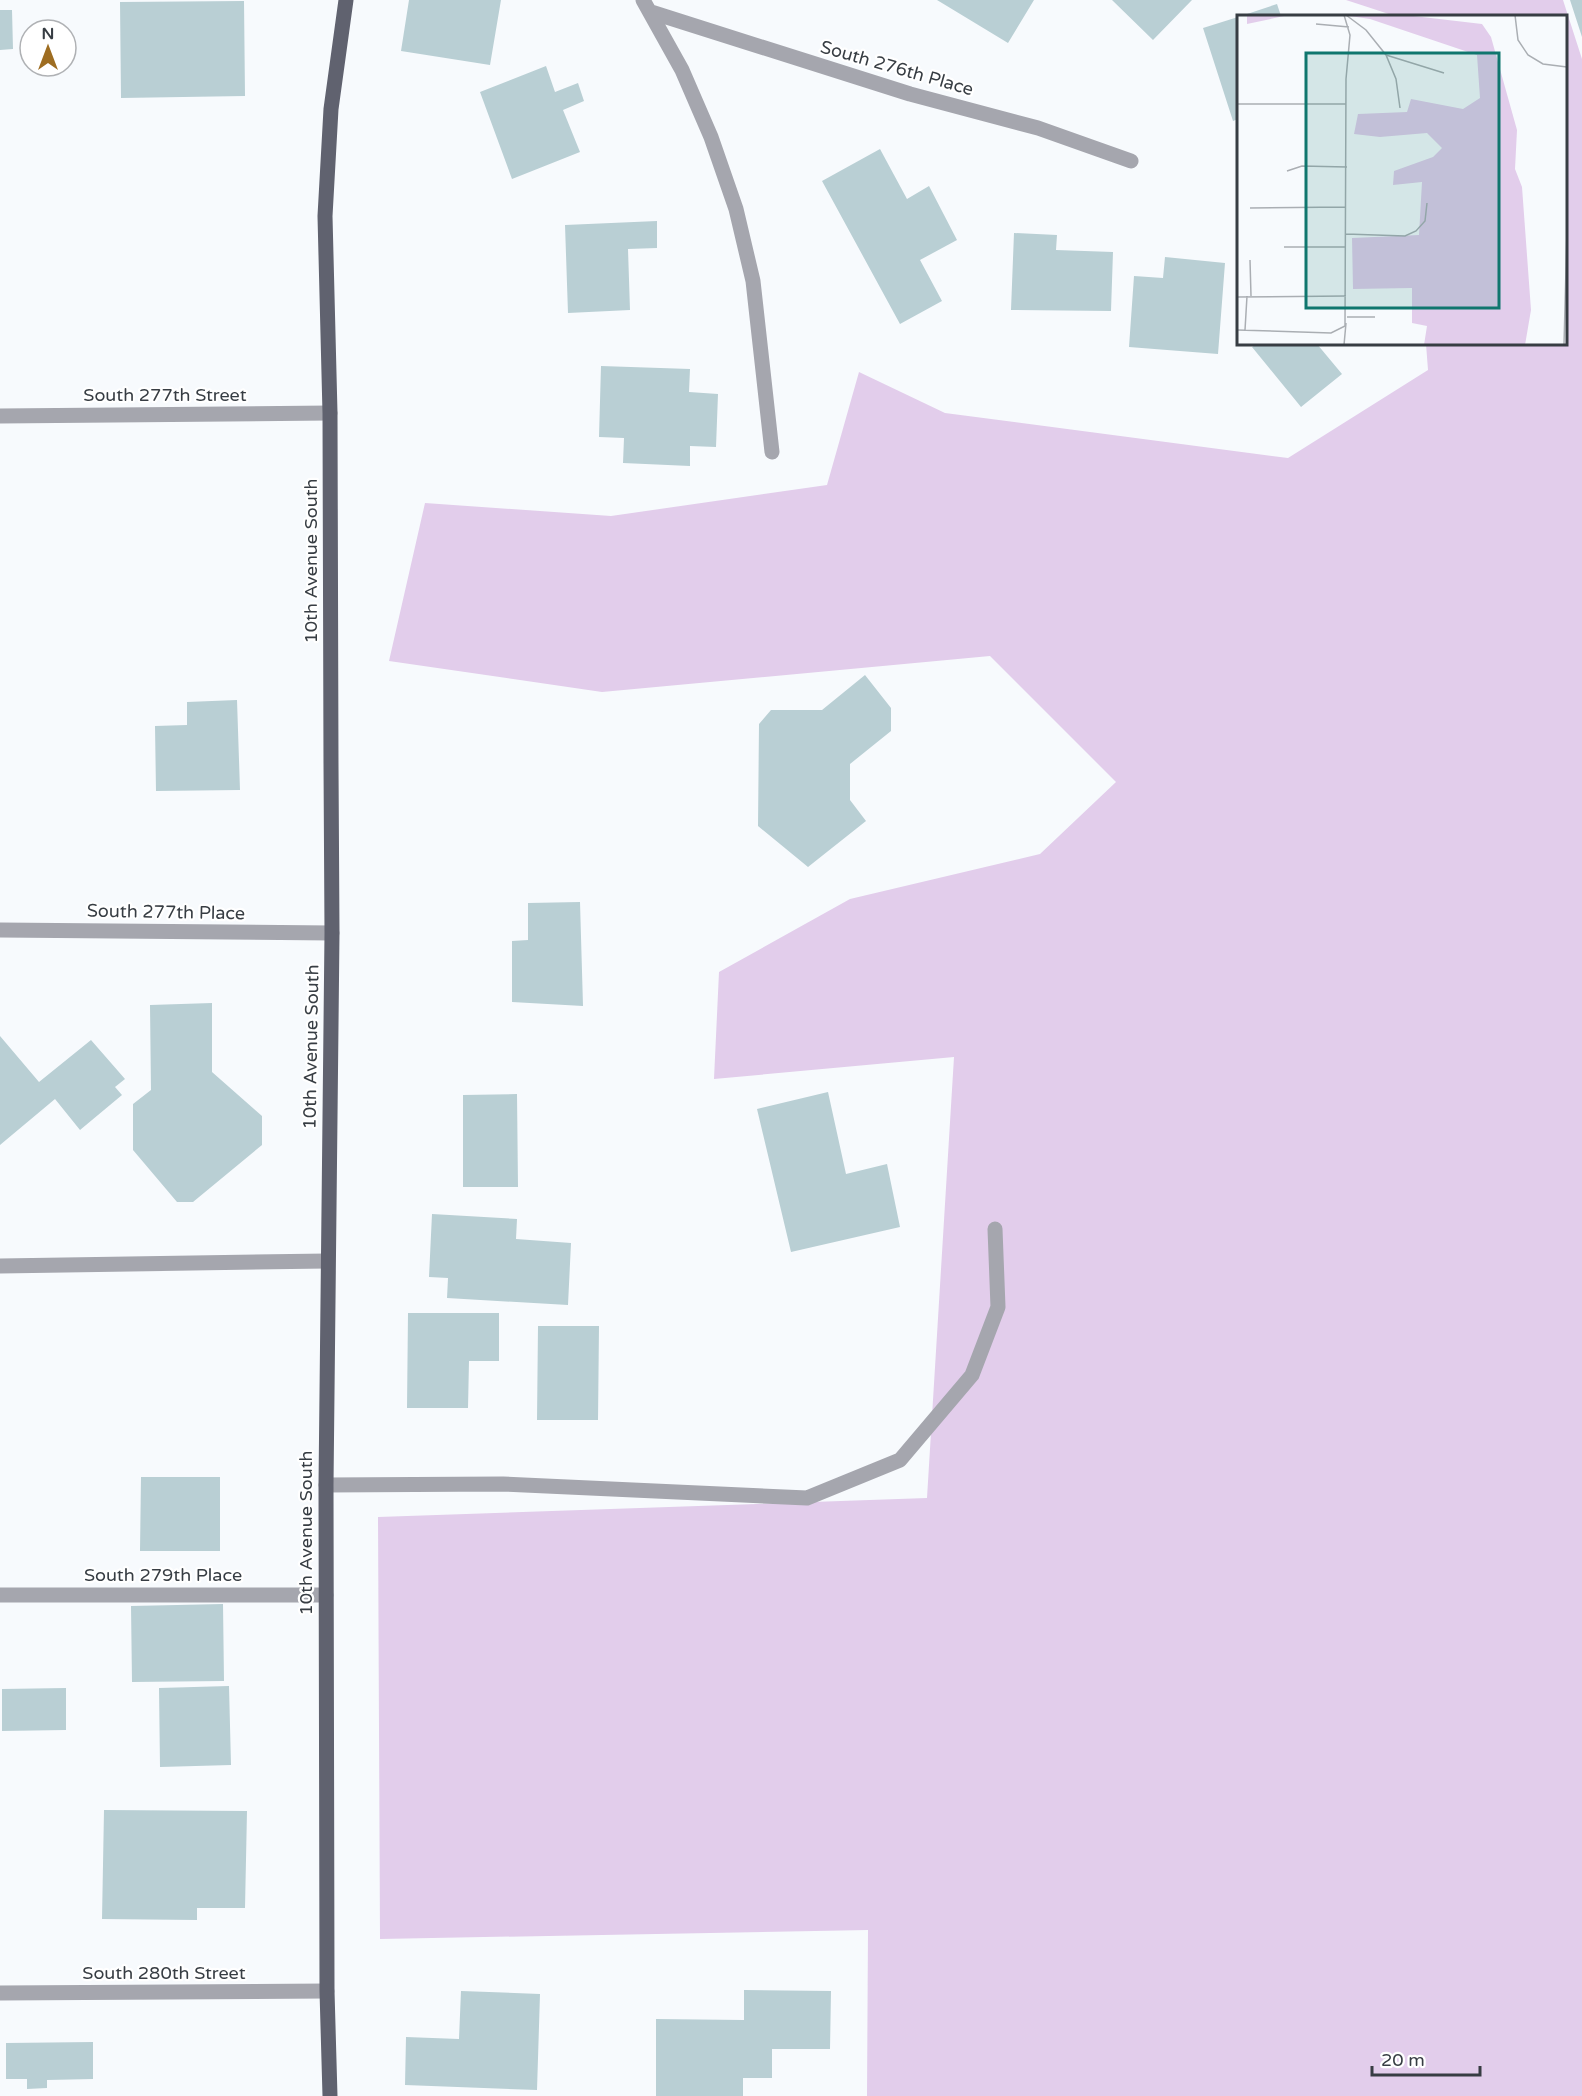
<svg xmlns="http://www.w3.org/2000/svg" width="1582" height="2096" font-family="'Varela Round',sans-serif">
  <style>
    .green { fill: #e2cdeb }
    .building { fill: #b9cfd4 }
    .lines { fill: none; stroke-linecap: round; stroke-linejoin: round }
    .minor { stroke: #a5a6ae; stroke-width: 15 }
    .major { stroke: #60626f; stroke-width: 15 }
    .labels { text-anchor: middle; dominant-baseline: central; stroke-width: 4.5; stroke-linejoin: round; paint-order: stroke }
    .street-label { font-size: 18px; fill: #373d43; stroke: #fff }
    .inset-road { fill: none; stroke: #aaaeb3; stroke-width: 1.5 }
    .view { fill: #0f766e; fill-opacity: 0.15; stroke: #0f766e; stroke-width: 3 }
    .inset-edge { fill: none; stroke: #373d43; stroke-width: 3 }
  </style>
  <rect width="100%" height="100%" fill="#f7fafd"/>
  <path class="green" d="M1346,0H1563L1582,59V2096H867L868,1930L380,1939L378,1517L927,1498L954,1057L714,1079L719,972L850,899L1040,854L1116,782L990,656L602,692L389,661L425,503L611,516L827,485L859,372L945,413L1288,458L1428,370L1426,344H1566V16H1395Z"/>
  <path class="building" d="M409,0H501L490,65L401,51Z
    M937,0H1034L1008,43Z
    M1112,0H1192L1153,40Z
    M1570,0H1582V37Z
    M244,1L245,96L121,98L120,2Z
    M1277,4L1281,16H1241Z
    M0,10H12L13,49L0,50Z
    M1238,17V119L1233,121L1203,28Z
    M546,66L555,92L578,83L584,101L563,110L580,152L512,179L480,92Z
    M880,149L907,199L929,186L957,240L920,260L942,301L900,324L822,181Z
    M657,221V248L628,249L630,310L568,313L565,225Z
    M1014,233L1057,235L1056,250L1113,252L1111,311L1011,310Z
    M1165,257L1225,263L1218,354L1129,347L1134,276L1163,278Z
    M1257,344H1317L1342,374L1301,407L1252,347Z
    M601,366L690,369L689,392L718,394L716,447L690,446V466L623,463L624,438L599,437Z
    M865,675L891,708V731L850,764V800L866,821L808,867L758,826L759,724L771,710H822Z
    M237,700L240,790L156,791L155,726L187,725V702Z
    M580,902L583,1006L512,1002V941L528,940V903Z
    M212,1003V1072L262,1116V1145L193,1202H177L133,1150V1104L151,1090L150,1005Z
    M0,1036L39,1082L91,1040L125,1079L115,1087L122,1095L80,1130L55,1099L0,1145Z
    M828,1092L846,1174L887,1164L900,1227L791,1252L757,1109Z
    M517,1094L518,1187H463V1095Z
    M432,1214L517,1219L516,1239L571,1243L568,1305L447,1298L448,1278L429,1277Z
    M408,1313H499V1361H469L468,1408H407Z
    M538,1326H599L598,1420H537Z
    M141,1477H220V1551H140Z
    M223,1604L224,1681L132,1682L131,1606Z
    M229,1686L231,1765L160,1767L159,1688Z
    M66,1688V1730L2,1731V1689Z
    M104,1810L247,1811L245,1908H197V1920L102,1919Z
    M744,1990L831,1991L830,2049H772V2078H743V2096H656V2019L744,2020Z
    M461,1991L540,1994L537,2090L405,2085L406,2037L459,2039Z
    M93,2042V2079L47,2080V2088L27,2089V2079H6V2043Z"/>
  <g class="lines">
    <path class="minor" d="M643,0L682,70L711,137L736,209L753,281L772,452
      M651,12L910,94L1038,128L1131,161
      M0,416L330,413
      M0,930L332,933
      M0,1266L327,1261
      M326,1485L503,1484L807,1498L900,1460L972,1375L998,1307L995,1229
      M0,1595H326
      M0,1993L327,1991"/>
    <path class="major" d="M330,2096L327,1991L326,1485L332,933L331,764L330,413L325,216L331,109L346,0"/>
  </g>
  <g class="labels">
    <g class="street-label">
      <text transform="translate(897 68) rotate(16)">South 276th Place</text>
      <text x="165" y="395">South 277th Street</text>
      <text transform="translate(311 561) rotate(-90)">10th Avenue South</text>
      <text transform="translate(166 912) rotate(1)">South 277th Place</text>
      <text transform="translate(311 1047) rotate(-89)">10th Avenue South</text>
      <text transform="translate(306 1533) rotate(-90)">10th Avenue South</text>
      <text x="163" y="1575">South 279th Place</text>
      <text x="164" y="1973">South 280th Street</text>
    </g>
  </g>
  <g transform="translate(1237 15)">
    <rect width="330" height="330" fill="#f7fafd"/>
    <path d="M10,0H52L10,9ZM106,0H168L245,9L254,22L280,115L278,154L285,172L294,295L288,330H187L190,311L175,308V273L116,274L115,223L182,220L185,167L156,170L157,156L196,142L205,133L190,118L143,122L117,119L121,99L170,97L174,84L226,94L243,83L240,40L133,4Z" fill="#e2cdeb"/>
    <path class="inset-road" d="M109,0L129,15L149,40L159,64L163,93M278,0L281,25L291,40L306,49L330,52M79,9L112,12M149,40L207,58M330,70V211M0,89H109M50,156L65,151L110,152M13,193L109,192M109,219L168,221L179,216L188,206L190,188M47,232H109M13,245L14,281M0,282L109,281M110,302H138M0,315L94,318L108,311L109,64L113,20L107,0M8,315L10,281M107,330L109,308M327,330L330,215"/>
    <path class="view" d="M69,38H262V293H69Z"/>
    <rect width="330" height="330" class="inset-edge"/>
  </g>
  <g transform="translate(48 48)"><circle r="28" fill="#ffffff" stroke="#afb1b4" stroke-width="1.5"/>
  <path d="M0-4.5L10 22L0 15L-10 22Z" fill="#9e6d21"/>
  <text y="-9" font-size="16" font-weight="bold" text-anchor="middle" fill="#373d43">N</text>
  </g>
  <path d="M1372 2066v9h108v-9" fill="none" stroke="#373d43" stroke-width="3"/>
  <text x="1381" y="2066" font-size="18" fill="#373d43" stroke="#ffffff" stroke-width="4.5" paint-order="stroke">20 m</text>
</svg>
